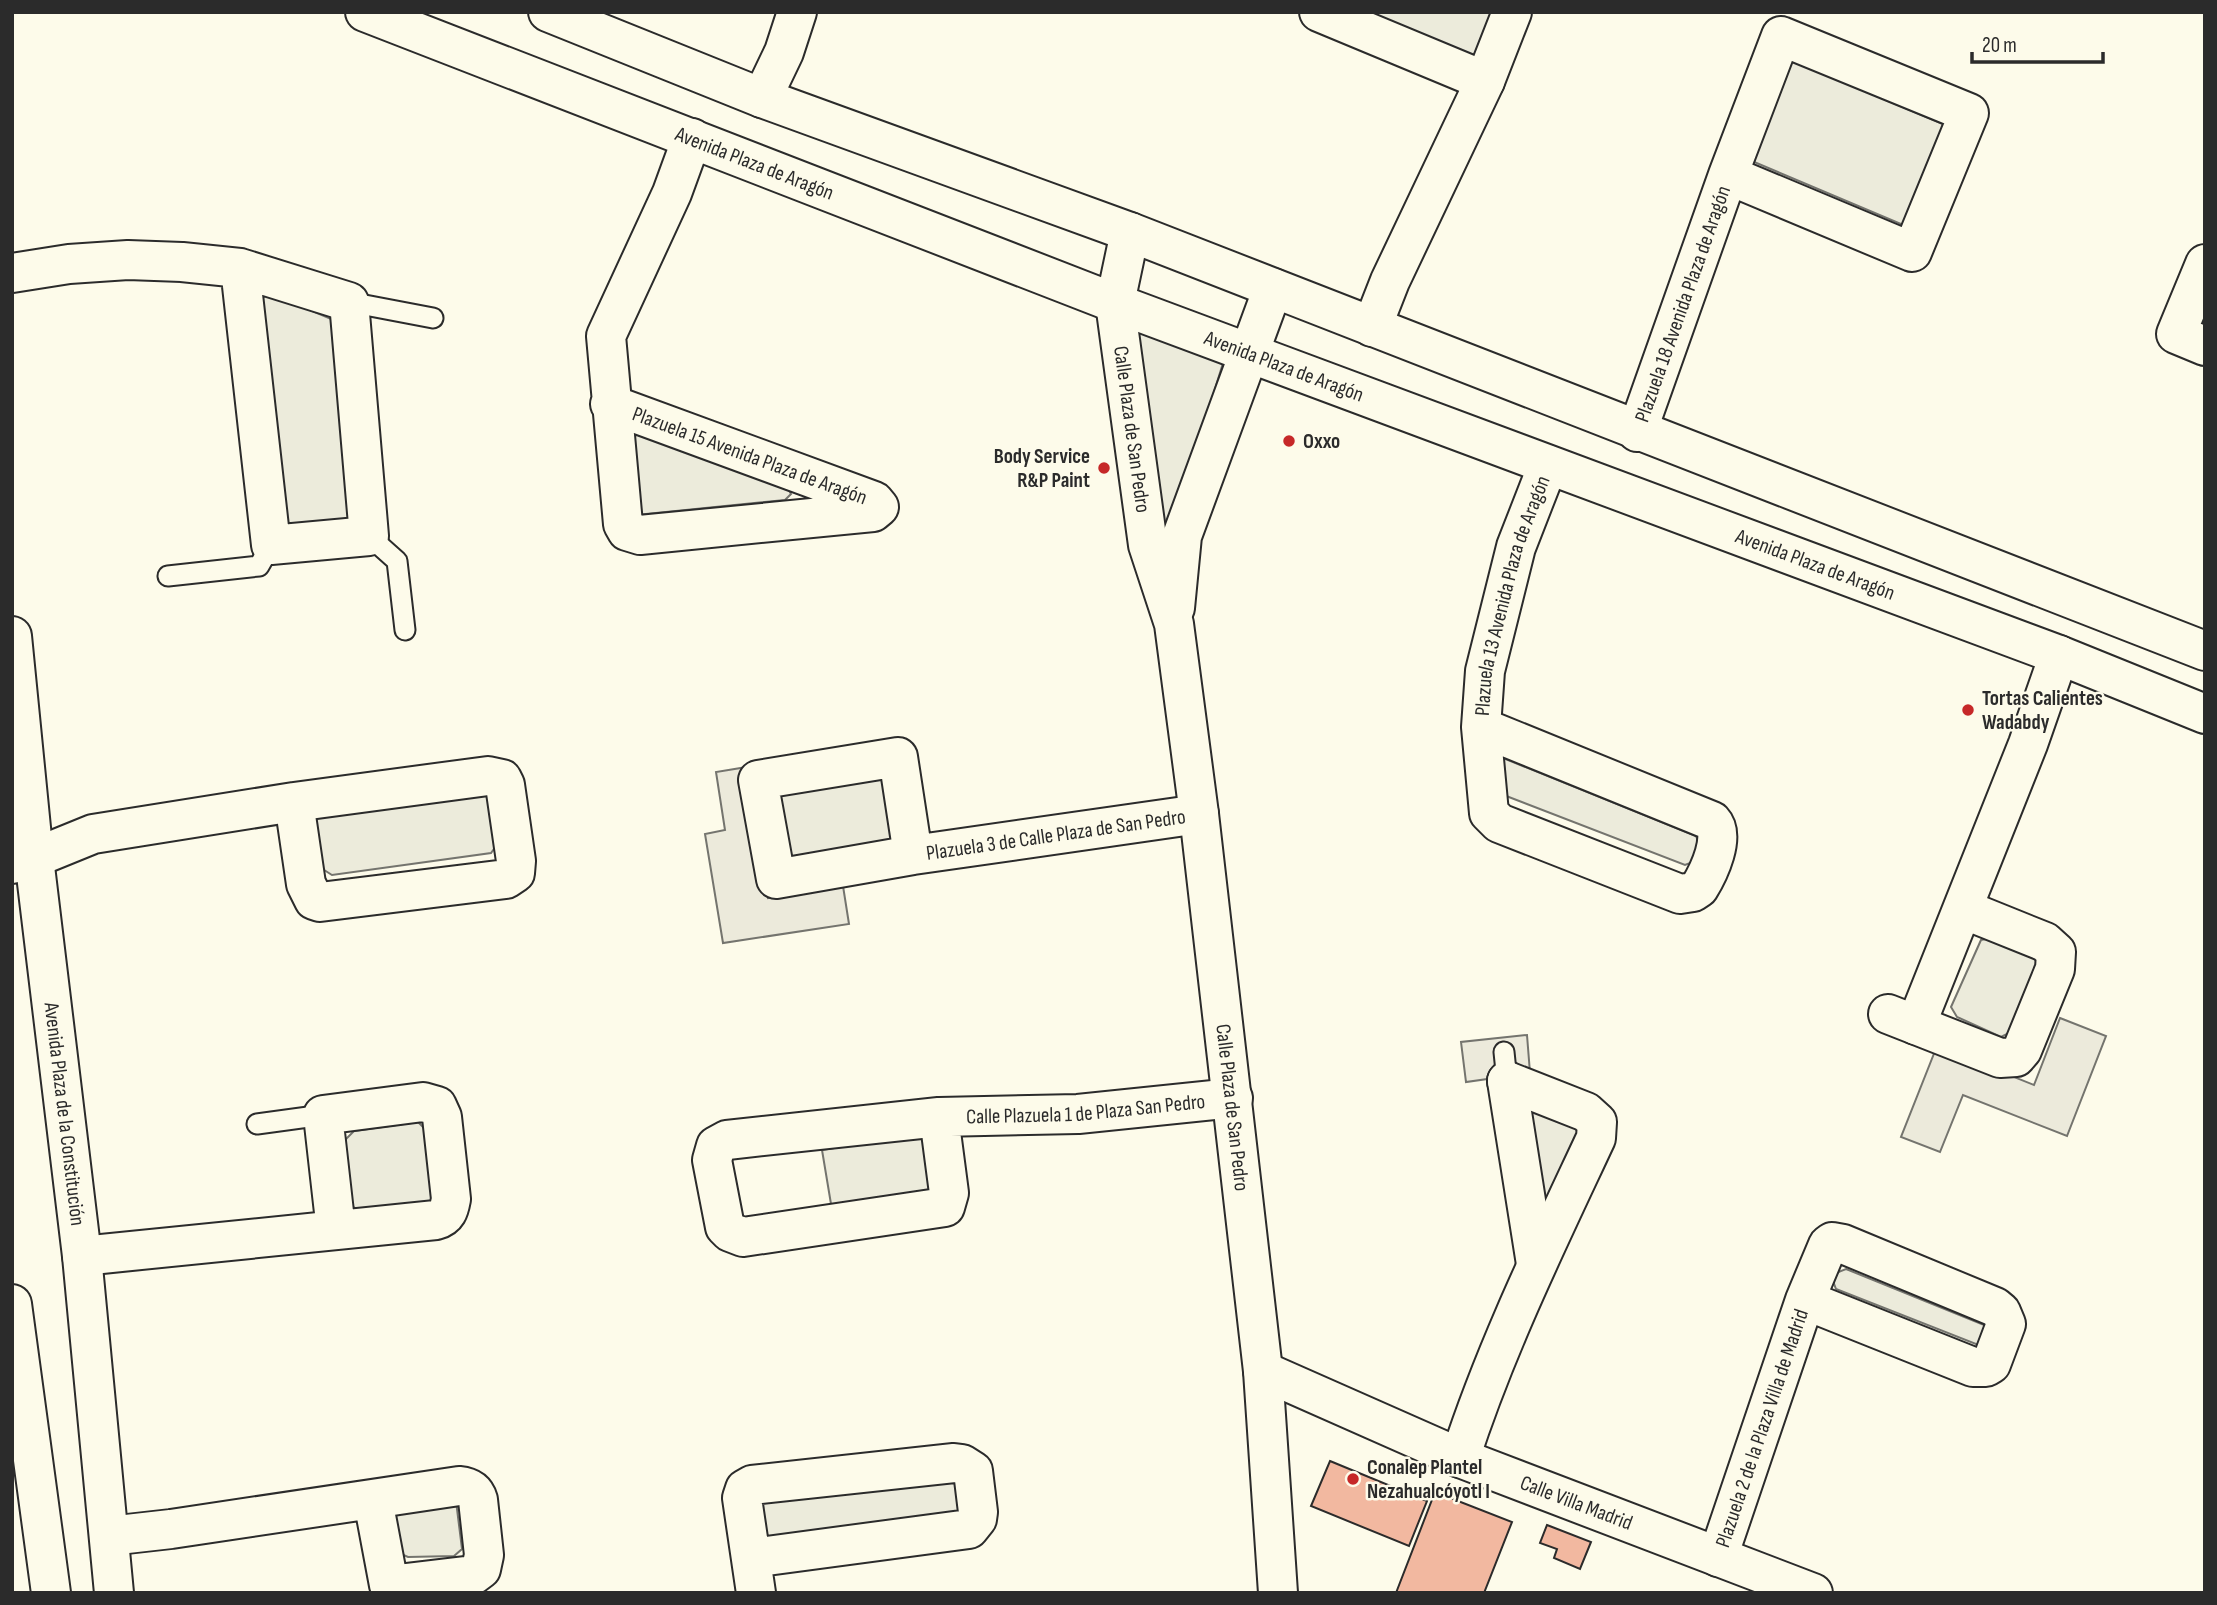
<svg xmlns="http://www.w3.org/2000/svg" width="2217" height="1605" font-family="'Sofia Sans Condensed',sans-serif">
  <style>
    .green { fill: #ecebdb; stroke: #74746e; stroke-width: 2 }
    .parking { fill: #eceadb; stroke: #74746e; stroke-width: 2 }
    .building { fill: #f2b8a0; stroke: #2b2b2b; stroke-width: 2 }
    .lines { fill: none; stroke-linecap: round; stroke-linejoin: round }
    .lane-casing { stroke: #2b2b2b; stroke-width: 23 }
    .street-casing { stroke: #2b2b2b; stroke-width: 42 }
    .secondary-casing { stroke: #2b2b2b; stroke-width: 42 }
    .lane { stroke: #fdfbea; stroke-width: 19 }
    .street { stroke: #fdfbea; stroke-width: 38 }
    .secondary { stroke: #fdfbea; stroke-width: 38 }
    .poi-dot { fill: #c62828; stroke: #fdfbea; stroke-width: 2.5 }
    .labels { text-anchor: middle; dominant-baseline: central; stroke-width: 5; stroke-linejoin: round; paint-order: stroke }
    .street-label { font-size: 21px; fill: #2b2b2b; stroke: #fdfbea }
    .poi-label { font-size: 21px; font-weight: bold; fill: #2b2b2b; stroke: #fdfbea; text-anchor: start }
  </style>
  <rect width="100%" height="100%" fill="#fdfbea"/>
  <path class="green" d="M1367,12H1501L1481,60Z
    M1789,59L1950,127L1908,227L1747,159Z
    M265,291L336,321L356,520L281,529L257,298Z
    M1133,328L1223,363L1171,531L1165,533Z
    M630,425L787,486L791,494L785,500L636,515Z
    M1498,756L1696,836L1701,849L1698,860L1685,865L1501,794Z
    M886,775L897,841L791,859L780,792Z
    M480,789L492,798L499,842L491,853L332,875L321,868L314,820L320,811Z
    M1991,938L2035,958L2039,971L2013,1031L2001,1037L1957,1017L1951,1007L1981,940Z
    M1529,1101L1580,1127L1549,1200L1542,1204Z
    M418,1122L429,1133L436,1196L425,1208L365,1215L352,1206L343,1142L354,1131Z
    M928,1133L938,1199L833,1216L822,1150Z
    M1846,1269L1994,1329L1986,1348L1836,1289L1833,1281L1836,1273Z
    M963,1474L967,1518L760,1541L755,1497Z
    M456,1501L462,1549L454,1556L408,1557L401,1554L391,1507Z"/>
  <path class="parking" d="M747,767L768,898L843,886L849,924L723,943L705,834L725,830L716,772Z
    M2060,1018L2106,1036L2067,1136L1963,1095L1940,1152L1901,1137L1937,1046L2034,1085Z
    M1527,1035L1530,1073L1466,1082L1461,1042Z"/>
  <path class="building" d="M1330,1461L1427,1501L1409,1546L1311,1506Z
    M1435,1492L1512,1522L1484,1593H1396Z
    M1547,1525L1591,1542L1580,1569L1554,1558L1557,1549L1540,1543Z"/>
  <g class="lines">
    <g class="lane-casing">
      <path id="lane" d="M349,302L433,318
        M369,536L397,561L405,630
        M168,576L259,566L271,545
        M1504,1052L1507,1081
        M257,1124L323,1115"/>
    </g>
    <g class="street-casing">
      <g id="street">
        <path d="M1319,12L1485,81"/>
        <path d="M762,98L784,52L797,12"/>
        <path id="s1" d="M1130,232L1115,303L1148,545L1174,624L1199,814L1263,1371L1278,1593"/>
        <path d="M2205,264L2176,334L2205,346"/>
        <path d="M12,273L69,264L128,260L182,262L240,268L349,302L369,536L271,545L240,268"/>
        <path d="M1372,327L1390,281L1485,81L1512,12"/>
        <path id="s2" d="M610,404L874,501L879,507L873,512L640,535L627,531L623,524L606,336L672,193L692,138"/>
        <path id="s3" d="M1637,432L1728,175L1781,36L1969,113L1912,252L1728,175"/>
        <path d="M1175,608L1182,536L1273,288"/>
        <path id="s4" d="M1481,727L1712,821C1726,836 1709,872 1699,888L1693,892L1680,894L1499,823L1489,813L1481,727L1485,671L1516,547L1548,465"/>
        <path id="s5" d="M913,855L898,757L758,780L776,879L913,855L1199,814"/>
        <path d="M12,864L34,858L93,834L294,802L488,776L502,779L505,785L516,861L515,873L506,879L320,902L314,900L306,884L294,802"/>
        <path d="M1888,1014L2000,1058L2016,1057L2022,1050L2055,969L2056,952L2045,942L1963,909"/>
        <path d="M1916,1025L2028,744L2059,655"/>
        <path d="M1507,1081L1536,1264"/>
        <path id="s6" d="M939,1117L949,1193L945,1207L743,1237L730,1232L725,1227L712,1160L716,1146L727,1140L939,1117L1078,1114L1233,1098"/>
        <path d="M82,1256L436,1220C447,1217 449,1210 451,1199L442,1117L437,1106L423,1102L323,1115L336,1230"/>
        <path id="s7" d="M1263,1371L1460,1458L1813,1593"/>
        <path d="M1460,1458C1496,1347 1547,1243 1596,1138L1597,1122L1586,1112L1507,1081"/>
        <path d="M109,1536L171,1529L459,1486C469,1487 475,1490 478,1500L484,1555L481,1569L473,1575L389,1585L373,1500"/>
        <path id="s8" d="M1718,1557L1805,1300L1828,1245L1832,1242L1843,1244L1995,1307L2001,1312L2006,1324L1991,1364L1986,1367H1973L1805,1300"/>
        <path d="M752,1558L969,1529L977,1519L978,1512L973,1471L962,1464L954,1463L752,1485L745,1489L742,1498L756,1593"/>
      </g>
    </g>
    <g class="secondary-casing">
      <g id="secondary">
        <path id="s9" d="M365,12L1115,303L2059,655L2205,714"/>
        <path d="M548,12L762,98L1130,232L2205,651"/>
        <path id="s10" d="M12,636L34,858L82,1256L114,1593"/>
        <path d="M12,1304L51,1593"/>
      </g>
    </g>
    <use href="#lane" class="lane"/>
    <use href="#street" class="street"/>
    <use href="#secondary" class="secondary"/>
  </g>
  <g class="poi-dot">
    <circle cx="1289" cy="441" r="7"/>
    <circle cx="1104" cy="468" r="7"/>
    <circle cx="1968" cy="710" r="7"/>
    <circle cx="1353" cy="1479" r="7"/>
  </g>
  <g class="labels">
    <g class="street-label">
      <text stroke="none"><textPath href="#s9" startOffset="418">Avenida Plaza de Aragón</textPath></text>
      <text stroke="none"><textPath href="#s3" startOffset="136">Plazuela 18 Avenida Plaza de Aragón</textPath></text>
      <text stroke="none"><textPath href="#s9" startOffset="985">Avenida Plaza de Aragón</textPath></text>
      <text stroke="none"><textPath href="#s1" startOffset="200">Calle Plaza de San Pedro</textPath></text>
      <text stroke="none"><textPath href="#s2" startOffset="149">Plazuela 15 Avenida Plaza de Aragón</textPath></text>
      <text stroke="none"><textPath href="#s9" startOffset="1552">Avenida Plaza de Aragón</textPath></text>
      <text stroke="none"><textPath href="#s4" startOffset="772">Plazuela 13 Avenida Plaza de Aragón</textPath></text>
      <text stroke="none"><textPath href="#s5" startOffset="625">Plazuela 3 de Calle Plaza de San Pedro</textPath></text>
      <text stroke="none"><textPath href="#s1" startOffset="887">Calle Plaza de San Pedro</textPath></text>
      <text stroke="none"><textPath href="#s6" startOffset="772">Calle Plazuela 1 de Plaza San Pedro</textPath></text>
      <text stroke="none"><textPath href="#s10" startOffset="481">Avenida Plaza de la Constitución</textPath></text>
      <text stroke="none"><textPath href="#s8" startOffset="136">Plazuela 2 de la Plaza Villa de Madrid</textPath></text>
      <text stroke="none"><textPath href="#s7" startOffset="340">Calle Villa Madrid</textPath></text>
    </g>
    <g class="poi-label">
      <text x="1303" y="441">Oxxo</text>
      <text x="1090" y="456" text-anchor="end">Body Service<tspan x="1090" dy="24">R&amp;P Paint</tspan></text>
      <text x="1982" y="698">Tortas Calientes<tspan x="1982" dy="24">Wadabdy</tspan></text>
      <text x="1367" y="1467">Conalep Plantel<tspan x="1367" dy="24">Nezahualcóyotl I</tspan></text>
    </g>
  </g>
  <rect width="2217" height="1605" fill="none" stroke="#2b2b2b" stroke-width="28"/>
  <path d="M1972 52v10h131v-10" fill="none" stroke="#2b2b2b" stroke-width="3.5"/>
  <text x="1982" y="52" font-size="21" fill="#2b2b2b" stroke="#fdfbea" stroke-width="5" paint-order="stroke">20 m</text>
</svg>
